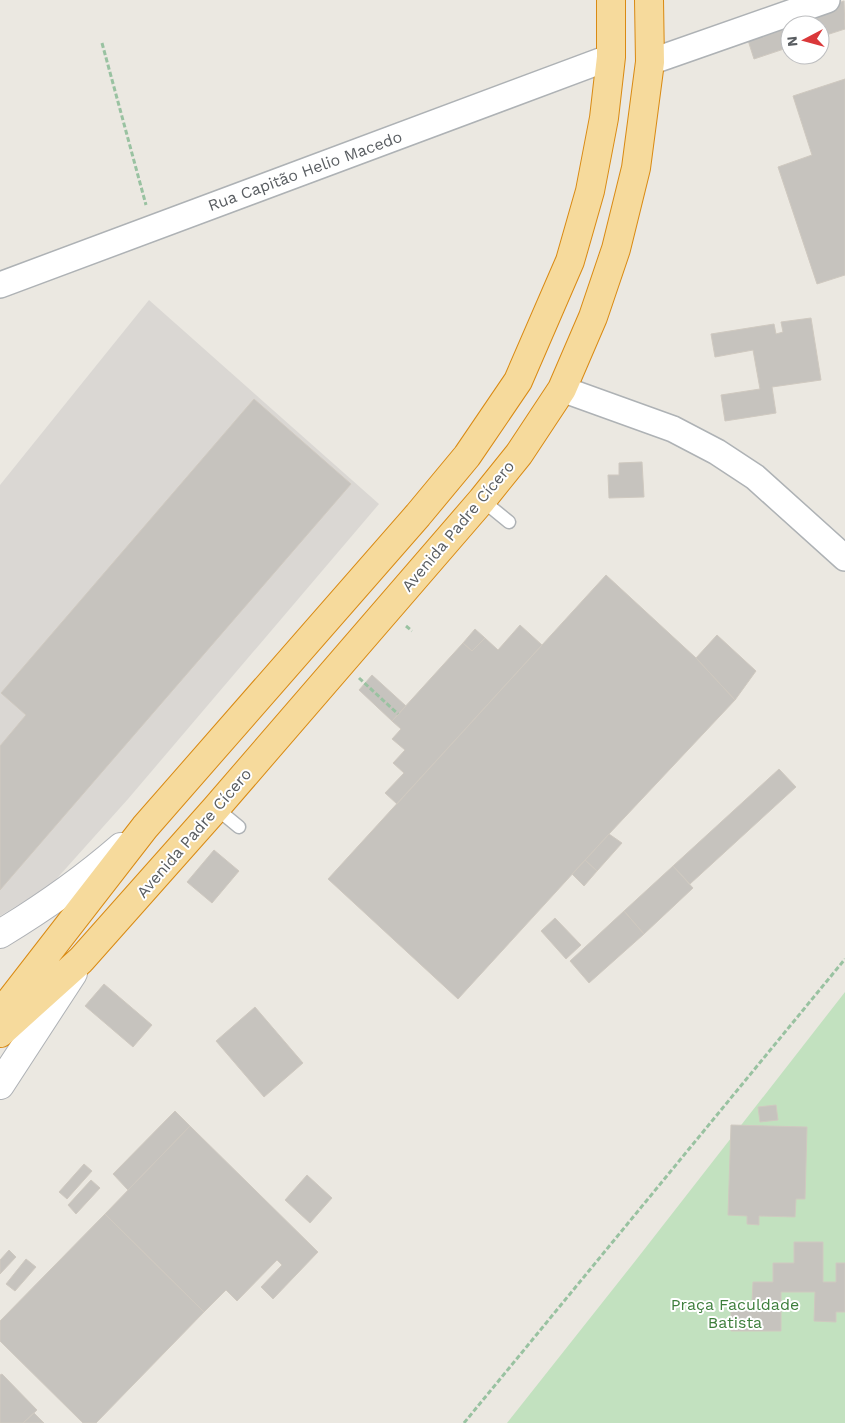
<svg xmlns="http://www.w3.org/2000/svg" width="845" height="1423" font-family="'Work Sans',sans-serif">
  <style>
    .industrial { fill: #dad7d3 }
    .green { fill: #c2e1bf }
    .building { fill: #c6c3be; stroke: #cfc9c0 }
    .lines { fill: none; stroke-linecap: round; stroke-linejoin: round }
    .service-casing { stroke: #aeb2b5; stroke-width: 15 }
    .minor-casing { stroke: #aeb2b5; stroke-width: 28 }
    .secondary-casing { stroke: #aeb1b5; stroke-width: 30 }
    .trunk-casing { stroke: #d98a13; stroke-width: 30 }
    .path { stroke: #99c2a1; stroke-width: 3; stroke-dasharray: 5 2.5; stroke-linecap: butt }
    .service { stroke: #fff; stroke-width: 12 }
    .minor { stroke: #fff; stroke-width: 25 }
    .secondary { stroke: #fff; stroke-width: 28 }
    .trunk { stroke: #f6da9c; stroke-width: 28 }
    .labels { text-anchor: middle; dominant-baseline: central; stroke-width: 4; stroke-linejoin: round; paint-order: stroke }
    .street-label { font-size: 16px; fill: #595d61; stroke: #fff }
    .park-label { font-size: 16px; fill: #3d7e3b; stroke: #fff }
  </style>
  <rect width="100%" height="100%" fill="#ebe8e1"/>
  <path class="industrial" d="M149,300L379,504L128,799L51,885L0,916V485Z"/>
  <path class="green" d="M845,992V1423H507L636,1260Z"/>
  <path class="building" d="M844,1L845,29L820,37V25H790V47L754,59L746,34Z
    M845,79V275L817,284L778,167L812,155L793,96Z
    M811,318L821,380L772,387L776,413L725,421L721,395L760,389L753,350L715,357L711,334L774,324L776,334L783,332L781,322Z
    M254,399L351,484L0,890V746L26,715L1,693Z
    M642,462L644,497L609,498L608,475H619V463Z
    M606,575L696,658L735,700L609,834L458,999L328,879Z
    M520,625L542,645L397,804L385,793L404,773L393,763L405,750L392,739L401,729L392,721L463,643L472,651L485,638L498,650Z
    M475,629L485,638L472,651L463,643Z
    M717,635L756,671L735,700L696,658Z
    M372,675L406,706L392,721L359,690Z
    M779,769L796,787L690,884L673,866Z
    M609,834L622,843L597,871L585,860Z
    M214,850L239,871L212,903L187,882Z
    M585,860L597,871L584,886L572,874Z
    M673,866L693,888L644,934L624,911Z
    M624,911L644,934L589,983L570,961Z
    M555,918L581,945L566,959L541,931Z
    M104,984L152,1025L133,1047L85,1006Z
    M255,1007L303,1063L264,1097L216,1041Z
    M776,1105L778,1120L760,1122L758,1107Z
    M175,1111L190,1126L128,1190L113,1174Z
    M731,1125L807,1127L805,1199H796L795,1217L759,1216V1225L747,1224V1216L728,1215Z
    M190,1126L318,1252L273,1299L261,1287L282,1265L277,1260L237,1301L226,1290L204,1312L105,1214Z
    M84,1164L92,1171L67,1199L59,1192Z
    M307,1175L332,1198L310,1223L285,1200Z
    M91,1180L100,1188L76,1214L68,1205Z
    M105,1214L204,1312L96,1423H83L0,1341V1321Z
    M794,1242H823V1282H836V1263H845V1312H836V1322L814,1321L815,1292H781V1331H731V1302H752L753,1282H773V1263H794Z
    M9,1250L16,1257L0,1274V1260Z
    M26,1259L36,1267L15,1291L6,1284Z
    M2,1374L37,1410L23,1423H0V1375Z
    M34,1413L44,1423H23Z"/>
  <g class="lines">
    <g class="service-casing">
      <path id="service" d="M482,500L509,522
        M216,808L239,827"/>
    </g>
    <g class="minor-casing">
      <path id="minor" d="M650,62L827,0
        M0,285L611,57
        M562,389L673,429L717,452L755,477L845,558"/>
    </g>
    <g class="secondary-casing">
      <path id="secondary" d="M0,934C43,908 83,880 121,847
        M0,1085L73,973"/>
    </g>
    <g class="trunk-casing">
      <path id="trunk" d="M0,1014L145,827L418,515L467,456L518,381L570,261L590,191L604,118L611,57V0
        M0,1033L81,960L216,808L482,500L519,454L562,389L593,317L616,249L636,168L650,62L649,0"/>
    </g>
    <path class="path" d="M102,43L146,205
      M406,626L412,631
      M359,678L398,714
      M464,1423L845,959"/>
    <use href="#service" class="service"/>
    <use href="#minor" class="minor"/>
    <use href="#secondary" class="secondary"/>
    <use href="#trunk" class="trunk"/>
  </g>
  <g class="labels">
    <g class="street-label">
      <text transform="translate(305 171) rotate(-20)">Rua Capitão Helio Macedo</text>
      <text transform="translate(458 526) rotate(-50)">Avenida Padre Cícero</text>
      <text transform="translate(194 833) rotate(-49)">Avenida Padre Cícero</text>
    </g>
    <g class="park-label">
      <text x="735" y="1304">Praça Faculdade<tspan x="735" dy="18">Batista</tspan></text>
    </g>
  </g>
  <g transform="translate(805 40) rotate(264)"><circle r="24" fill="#ffffff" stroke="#bdbec0"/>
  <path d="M0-4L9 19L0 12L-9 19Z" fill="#da383a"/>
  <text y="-8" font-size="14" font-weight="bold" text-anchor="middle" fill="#595d61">N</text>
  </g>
</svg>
